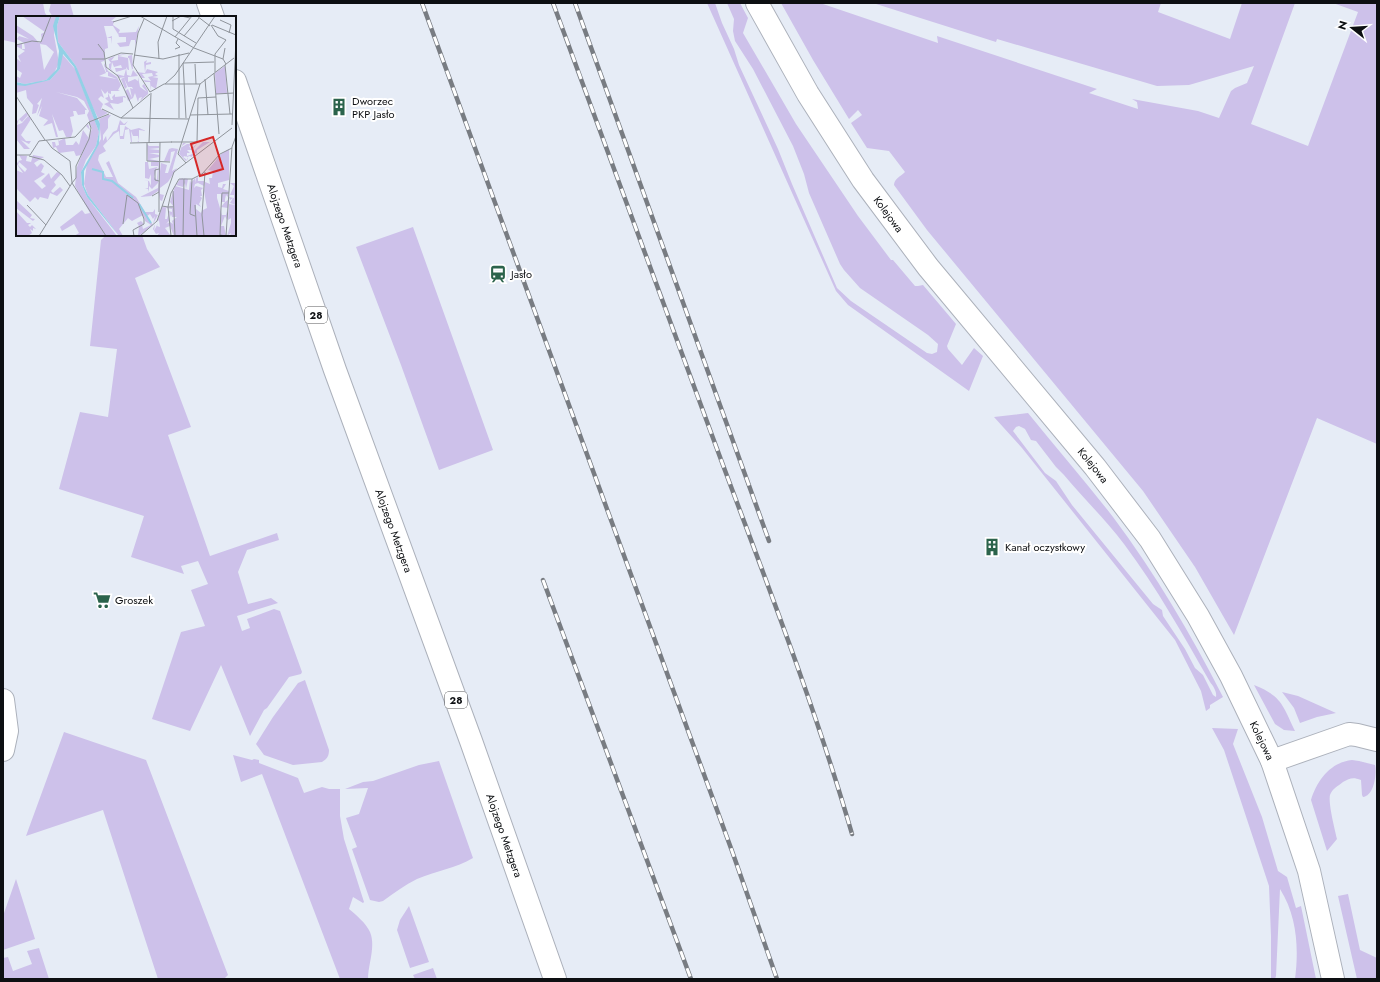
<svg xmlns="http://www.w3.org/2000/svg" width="1380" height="982" font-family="Jost,sans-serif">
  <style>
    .green { fill: #cdc1ea; fill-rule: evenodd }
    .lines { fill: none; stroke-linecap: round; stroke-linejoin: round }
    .minor-casing { stroke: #acb1bb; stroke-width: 24 }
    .primary-casing { stroke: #acb1bb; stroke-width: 24 }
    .minor { stroke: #fff; stroke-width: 22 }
    .primary { stroke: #fff; stroke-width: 22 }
    .rail-casing { stroke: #787c82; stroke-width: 4.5 }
    .rail { stroke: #fff; stroke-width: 3; stroke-dasharray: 9; stroke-linecap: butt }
    .labels { text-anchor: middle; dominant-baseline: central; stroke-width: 4; stroke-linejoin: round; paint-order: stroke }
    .shield { fill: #fff; stroke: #565759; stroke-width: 1 }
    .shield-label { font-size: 10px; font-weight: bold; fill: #0d0f12 }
    .poi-label { font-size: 11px; fill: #0d0f12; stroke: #fff; text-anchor: start }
    .street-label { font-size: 11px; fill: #0d0f12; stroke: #fff }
    .inset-river { fill: none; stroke: #92d1e6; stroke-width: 2 }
    .inset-road { fill: none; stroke: #8f949b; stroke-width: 1 }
    .view { fill: #d62828; fill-opacity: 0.15; stroke: #d62828; stroke-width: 2 }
    .inset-edge { fill: none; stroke: #0d0f12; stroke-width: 2 }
  </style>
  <rect width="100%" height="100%" fill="#e6ecf6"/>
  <path class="green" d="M3,3H43L45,13L48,17H17V43L3,40Z
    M51,3H70L74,17H53L49,11Z
    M707,3H715L722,23L734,49L739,65L778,149L792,184L837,288L851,301L927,353L932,354L937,352L938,344L928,335L860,288L844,270L840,264L809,193L804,174L793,146L753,69L735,41L733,31L734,19L727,3H740L748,18L743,33L796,124L858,216L891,260H893L915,286H918L923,285L956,324L947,346L948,349L962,365L974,348L983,356L969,391L848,305L836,291Z
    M781,3H820L938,43L937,36L1097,89L1089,93L1138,109L1137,102L1132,99L1198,111L1219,118L1231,91L1235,88L1247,83L1254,66L1189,85L1157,86L997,39L996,42L873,3H1161L1158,12L1230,39L1242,3H1295L1251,124L1308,146L1358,12L1333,3H1377V444L1317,418L1234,635L1195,567L1143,491L927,230L894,185C894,179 901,176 905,172L889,151L867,148L851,123L862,115L858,110L849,119L813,60Z
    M413,227L493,450L439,470L401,365L356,247Z
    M106,235H142L147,249L160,267L135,278L191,427L168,435L210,556L277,533L279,540L247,550L238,572L248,604L271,598L278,603L237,616L242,631L250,628L247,619L274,609L280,611L302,672L301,674L289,677L267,708L264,710L250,736L221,665L190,731L152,719L181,632L205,626L191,590L208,584L198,561L181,566L184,574L131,557L144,516L59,489L80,412L108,417L117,349L90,346L101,240Z
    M1028,413C1056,448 1086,482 1113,517C1155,573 1191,634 1223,697L1210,705V708L1206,711L1201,691L1175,640L1022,448L994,417ZM1019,426L1025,429L1031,440L1036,441L1056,467L1064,475C1083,498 1106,520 1124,544C1157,588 1183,635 1210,682C1213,686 1217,691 1216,697L1213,695L1203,675L1195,668L1185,649L1163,616L1162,610L1153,604L1072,505L1056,481L1045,473L1013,431L1016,427Z
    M305,680L329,750C329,756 327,759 322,762L293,765L264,755L256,744L273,717L298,683Z
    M1254,685C1282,696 1283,706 1295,731L1284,730L1275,724Z
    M1282,692L1298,696L1336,713L1317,717L1300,723L1294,708Z
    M1212,728L1238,729L1233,744L1262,817L1278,871L1287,877L1296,908L1301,906L1316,979H1295C1299,948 1297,916 1280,889L1276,976L1275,979H1271V936L1269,886L1224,750Z
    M64,732L146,760L228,975L224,979H158L103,810L26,836Z
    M233,755L252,760L254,759L259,760V763L298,778L304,793L322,787L329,789H340V816L344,839L364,902L363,903L353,897L349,909C356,915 366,923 370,932C376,946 368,965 368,979H340L262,774L241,782Z
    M1352,760L1359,761L1375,765C1377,774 1374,796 1363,797L1362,795L1361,780C1353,777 1350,778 1343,782C1338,786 1332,789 1330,795C1328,803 1335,830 1337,839L1327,851L1311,800C1317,780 1331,762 1352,760Z
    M439,761L473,858C456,868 436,871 417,879C405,885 394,893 383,901L379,902L370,900L352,849L357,847L346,818L359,814L368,788L345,789L363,782L373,781L419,765Z
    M16,879L35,939L3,950V916Z
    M1348,894L1360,950L1377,958V979H1357L1338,896Z
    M409,906L429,962L410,968L397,930L400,920Z
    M39,948L49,979H3V958L8,957L13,971L32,964L27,951Z
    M433,968L437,979H415L413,975Z"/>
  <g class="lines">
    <g class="minor-casing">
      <g id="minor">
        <path id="s1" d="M757,3L808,94L863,180L928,267L1095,467L1150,539L1198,616L1231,676L1272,761L1309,871L1333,979"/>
        <path d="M3,700L7,731L3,750"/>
        <path d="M1272,761L1349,734L1357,735L1377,740"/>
      </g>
    </g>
    <g class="primary-casing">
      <g id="primary">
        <path d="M208,3L213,17"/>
        <path id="s2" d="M235,81L335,370L471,741L555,979"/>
      </g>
    </g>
    <use href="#minor" class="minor"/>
    <use href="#primary" class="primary"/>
    <g class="rail-casing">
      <path id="rail" d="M422,3L732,851L777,979
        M553,3C609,154 664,306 720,457C766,581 815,706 852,834
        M575,3L769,541
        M543,580L691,979"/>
    </g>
    <use href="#rail" class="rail"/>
  </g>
  <defs>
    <g id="building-bare" transform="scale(1.38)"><path d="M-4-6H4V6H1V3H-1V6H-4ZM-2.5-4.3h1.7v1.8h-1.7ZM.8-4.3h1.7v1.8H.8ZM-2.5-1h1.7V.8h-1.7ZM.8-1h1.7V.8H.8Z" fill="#2b634b" stroke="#fff" stroke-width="2.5" paint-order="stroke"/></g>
    <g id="station-bare" transform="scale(1.38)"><path d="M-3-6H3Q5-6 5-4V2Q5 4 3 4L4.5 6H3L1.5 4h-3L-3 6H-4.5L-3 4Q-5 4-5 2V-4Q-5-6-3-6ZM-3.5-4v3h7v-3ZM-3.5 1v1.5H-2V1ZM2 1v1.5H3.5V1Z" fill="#2b634b" stroke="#fff" stroke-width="2.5" paint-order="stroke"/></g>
    <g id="supermarket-bare" transform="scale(1.38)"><path d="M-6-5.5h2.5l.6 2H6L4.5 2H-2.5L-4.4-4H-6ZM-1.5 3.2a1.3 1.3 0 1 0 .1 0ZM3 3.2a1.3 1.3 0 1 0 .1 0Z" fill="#2b634b" stroke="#fff" stroke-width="2.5" paint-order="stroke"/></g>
  </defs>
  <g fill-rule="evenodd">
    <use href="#building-bare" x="339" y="107"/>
    <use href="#station-bare" x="498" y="274"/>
    <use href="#building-bare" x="992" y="547"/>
    <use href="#supermarket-bare" x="102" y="600"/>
  </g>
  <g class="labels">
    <g class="shield">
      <rect x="305" y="307" width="22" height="16" rx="3"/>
      <rect x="445" y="692" width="22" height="16" rx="3"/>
    </g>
    <g class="shield-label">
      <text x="316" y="315">28</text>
      <text x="456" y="700">28</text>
    </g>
    <g class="poi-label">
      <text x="352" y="101">Dworzec<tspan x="352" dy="13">PKP Jasło</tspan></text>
      <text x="511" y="274">Jasło</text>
      <text x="1005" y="547">Kanał oczystkowy</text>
      <text x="115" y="600">Groszek</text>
    </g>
    <g class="street-label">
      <text stroke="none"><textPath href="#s1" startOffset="249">Kolejowa</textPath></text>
      <text stroke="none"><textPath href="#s2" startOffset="153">Alojzego Metzgera</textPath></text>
      <text stroke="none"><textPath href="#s1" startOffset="573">Kolejowa</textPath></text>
      <text stroke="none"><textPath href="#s2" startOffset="477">Alojzego Metzgera</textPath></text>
      <text stroke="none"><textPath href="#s1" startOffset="897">Kolejowa</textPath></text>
      <text stroke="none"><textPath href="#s2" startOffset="801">Alojzego Metzgera</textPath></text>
    </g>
  </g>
  <g transform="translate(16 16)">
    <rect width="220" height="220" fill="#e6ecf6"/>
    <path d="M6,0H40L38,19L43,47L38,57L30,64L11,68L0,66V60L4,62L6,57L0,53V42L5,46L2,40L9,35L0,30V28H6V33H9L8,27L1,23L3,20L13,23L0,16V9L17,20L23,27L26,25L25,18L29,16ZM24,28L30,29L38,36L28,54ZM44,0L100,1L95,5H98L97,9L104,14L102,18L97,10H88L91,22L96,20L95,28H99H95V22H91L92,32L89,33L88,45L85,46L90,57L83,60L101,63L92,60V56H90V55L88,49V47L92,55L101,61L105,69L102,74L104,75H95V78L92,77L95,84H97L96,81L99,78V81L109,80L110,82L107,81V86L102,88L94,87L98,94L88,88L93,86L89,82L92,81V75L89,78L85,73L88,82L85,80L82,83L87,88L85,93L92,97L82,102L66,70L60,50L42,26L41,10ZM123,10L119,30V24H115L113,30L104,31L101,27L110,26V21H103L102,17L120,16ZM46,38L60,54L83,116L80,130L70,144L65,157L66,169L71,181L101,220H58L63,217L58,208L46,215L44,211L66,194L69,198L74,197L59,170L61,151L76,113L71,99L73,95L68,85L61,81L40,76L61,82L71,94H69V98L62,99L60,95H57L58,100L54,101L57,115L55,121H50L47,114L43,115L36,98L42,121H40L36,107L27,110L32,104L23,100L26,90L21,100L26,82L21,88L23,89L20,97L16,98L17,89L11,82L10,74L0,77V69L34,64L44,53ZM111,38L102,40L112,42L113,54L116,53L113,42H116H112V40L116,39L117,53L112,54L110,51L111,59L115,60L117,54L122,60L112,61V66L119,63L122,65V61L124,71L131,76L126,70L128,68L132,75V78L124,85L126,81L123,82L122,86L119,77L117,82L112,85L109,75L112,73L116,82L114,72L117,73L116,71H112L108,62L111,71L109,73L105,63L109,61L103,62L100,58L108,60L110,53L100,56L99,52H106L105,49L98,51L96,46L95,53L98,57L93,52V48L95,47L92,43L99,40L95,45L102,44V39ZM131,44L130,47L135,46V48L130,49L129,57L131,53L142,56L139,58L142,60L136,61L142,62L140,73L135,70V75L134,66H129L127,64L135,65L132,61L137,60L136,57L126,58L129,62H126L120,56L129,57L128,46ZM209,50L211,77L200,78L199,57ZM11,96L12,99L6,106L3,103L1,109L6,107L13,99L15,103L5,119L10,125H15L13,128L5,124L14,133H8L0,123L1,105ZM92,99H95L92,103V112L87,119V125L90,120L91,125L97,116L101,114L104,104L108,108L112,105L109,109H104V120H107L109,110L115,114L123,112L130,115L123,114V126H121L123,125L122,120H117L115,115L116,126H120H115L113,113L109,114L108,123H104L103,115L98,118L87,130L90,135L83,139L82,144L90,161H97L90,147L93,145L102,167L120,181L129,196H137L139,193V198L142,199L137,208L139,200L137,203L134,198L131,200L137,209L123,220L118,219H122L123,211L119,212L123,210L121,207L125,205L128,208L126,209L127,213L135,209L129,205V201L128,204L127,199L116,205L112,202L103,213L107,220H103L72,179L68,168L71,147L85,123L83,103ZM72,108L74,114L71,126L65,139L60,140L58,135L43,137L40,131L37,132L36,126H39L40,130L43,129L42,122L43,125L49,122L50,129H57L60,125L63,129L67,114L72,121L74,114L70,110ZM187,126H194L181,134V138L180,137L175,141L174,140L171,141V140L170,141L169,140L167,141L171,144L172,141V143L170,145L163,138L167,127H170L166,130V131L171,128H177L173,130L175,133L181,128L176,134H171L174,137H171V140L179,137H176ZM131,128L133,130H143V132L133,133L143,134V137H133L143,139V141L133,143L143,145H132ZM156,132L162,133L156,155L161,152L152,166L144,172V178L148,179L146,185L144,184L142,175L135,180L124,181L142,172L145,147L151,149L149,157H152L159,135L155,136L154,145H148L153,133ZM213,133V164L202,167V171L206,172L207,168H210L207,173L213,175L212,181L210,179L209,183V186L212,184V192L205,191L209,186H205V178H201V182L206,199H210L211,195V204L209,200L205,210H208L210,220H158L154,210L149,212L155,220H141L143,217L140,218L137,213L139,208L138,215L142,207L141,210L144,211L143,204L141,206L146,191L158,192L157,191H154L153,190H157L154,186L159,170L170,173L169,167L167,171L160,169L164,163L167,162L169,166L168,162L172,163L170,173L173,174L174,164L175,167L179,162L180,167V162L182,161V165H188V170L182,167L179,168L178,172L180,170L187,172L185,174L186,180H184L186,182L183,188L185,191L180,188V193L185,197L187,192V194L191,192L188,175L189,166L194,168L193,162H196L197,155L192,154L205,138ZM150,192L156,193V196L153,195L154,201L155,198L156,201H161L156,205L157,208L154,206L150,208L153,205V196L151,203H149ZM3,139L11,140L10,145L15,146L17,139L28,141L18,147L21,151L25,147L28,150L25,156L29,158L18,165L26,173L30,170L25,165L33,157L35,163L41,156L45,158L38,166L40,169L35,175L37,177L44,171L47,174L41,180L34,177L32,183L24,181L22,184L19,181L14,186L0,172V154L7,157L0,147L3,146L2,149L9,156L11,153L2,145L6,144ZM143,145L142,167L136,173L133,170V176L132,173H129L132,172V165L128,164L133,165L135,170V158L133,163L129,162V146H132L133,153L141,151L138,161L141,164L142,150H135V146ZM214,167H219L220,171V220H214L215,217L211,220L215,207V202L212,204L213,188L220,189L214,187L217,182L214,184L213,181L218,182V179H214L218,170ZM0,184L16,199L14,202L19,203L17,205L0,192ZM0,195L11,207H15L12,209L14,211L16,209L20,213L17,212V215L14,213L16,217L12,220H0Z" fill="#cdc1ea" fill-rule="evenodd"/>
    <path d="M40,0H44L41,10L42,26L60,50L84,108L83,128L68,155V170L72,179L103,220L71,181L66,169L65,156L80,130L83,116L58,51L47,38L44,53L34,64L9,70L0,69V66L9,68L30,64L41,53L43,35L37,10Z" fill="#92d1e6"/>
    <path class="inset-river" d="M76,153L87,156V163L96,165L117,182M123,188L135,207"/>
    <path class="inset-road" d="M124,0L178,32L207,43M157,0V13L180,27M181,0L194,10M128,3L122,17L117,49L134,76L148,68H184M204,4L215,9L213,17M156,5L165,0L174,2M97,6L116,0M195,9L202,20L210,24M196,9L220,19M146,14L151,0M168,20L183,2M159,21L176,0M82,28L88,36L90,51L102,60L117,92M0,29L16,25L25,26L35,0M209,32L207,43L210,48M159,33L164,31L160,27L162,23M163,38V102M118,39L147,43L173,37M66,43H89L105,37L117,38M143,43L142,26L146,14M167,47L170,102M167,47L198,46M179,48L180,68M209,49L214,98M199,56V38L210,24M198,57L203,118M189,63L192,99M149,68L159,59L199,0M200,78L218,77M0,80L29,124M182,82L200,81M86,93L105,102L134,78M174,99L216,98M105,102L173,103M73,106L75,112L73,123L60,150V162L56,167L90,220M216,109L220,24M155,126H181L182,82M114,127L156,126M131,127V145L154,146M133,127L135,77M0,139H14L23,125L59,121L73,106L93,98M13,140L28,144L46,159L54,170M170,147L162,138L184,68L218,42M176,163L174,198L179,200M143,165L139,164V154L143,153M157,175L159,220M143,176L144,126M136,180L143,176V196M11,189L30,209M179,189L181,220M146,190L152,191L155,177L163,163H176L186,158L204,138L216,132M107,208L111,179L122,187L128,203V208L117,214L118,220M23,220L56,167L54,145L36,132L30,124M124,220L141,205L158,156L216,112M155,220L152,191H157M167,220L168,163M188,220L186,199L189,156M210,220L216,131L220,120M210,220L204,219L205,192L206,177H213"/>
    <path class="view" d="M197,121L207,153L184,160L175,128Z"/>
    <rect width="220" height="220" class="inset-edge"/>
  </g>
  <rect width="1380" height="982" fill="none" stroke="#0d0f12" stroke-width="8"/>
  <g transform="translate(1352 28) rotate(287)" stroke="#ffffff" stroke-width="3" paint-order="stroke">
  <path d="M0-3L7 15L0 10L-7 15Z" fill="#0d0f12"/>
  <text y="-6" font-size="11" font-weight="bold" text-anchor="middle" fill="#0d0f12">N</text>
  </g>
</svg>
